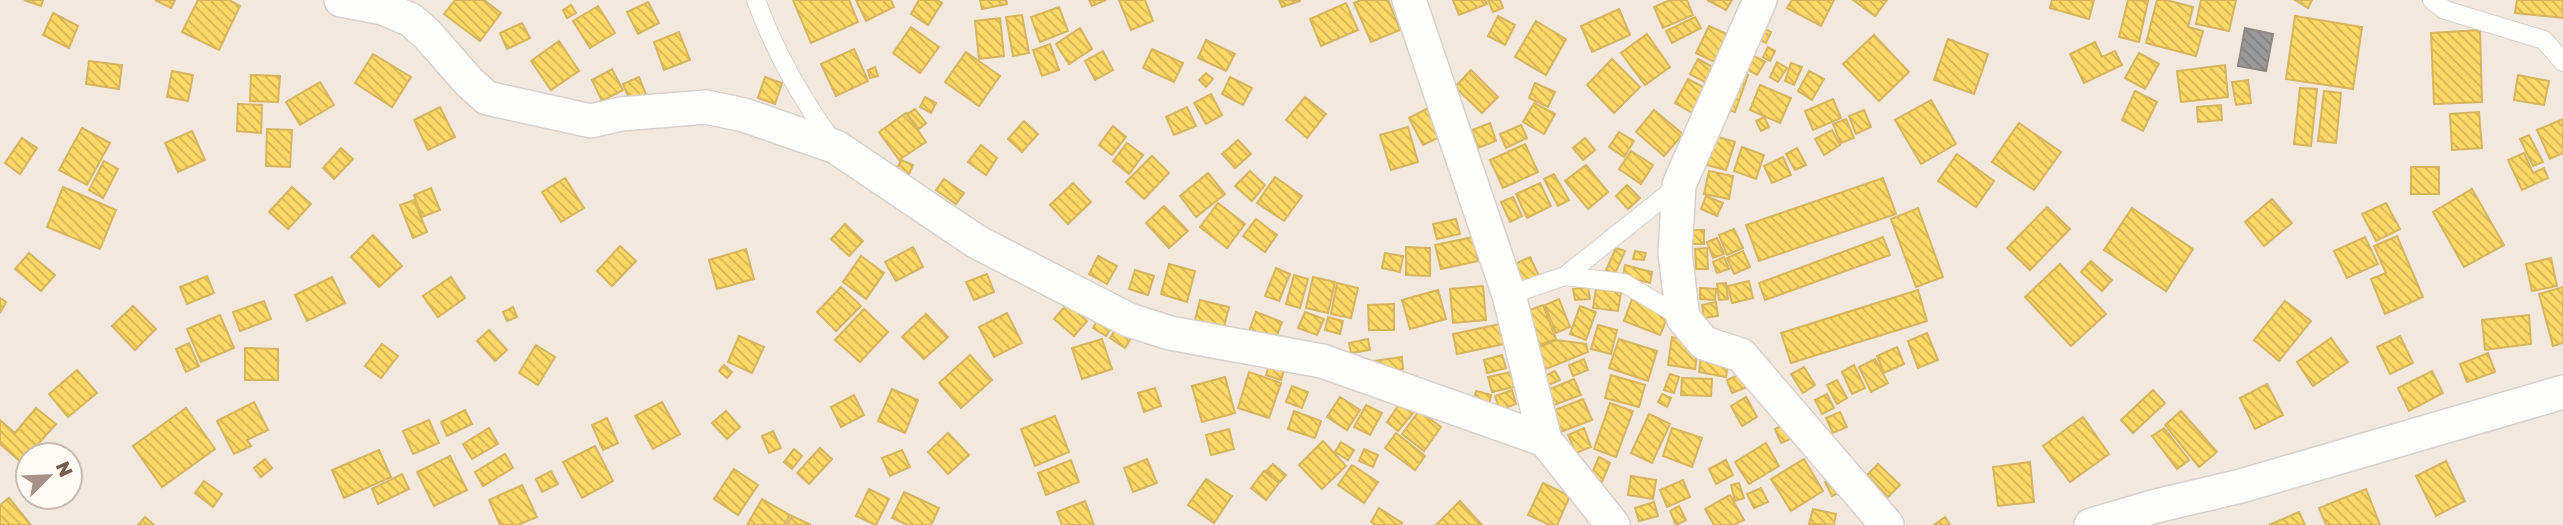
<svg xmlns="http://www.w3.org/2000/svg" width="2563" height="525" font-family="'Golos Text',sans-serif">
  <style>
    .residential { fill: #f2e8de; fill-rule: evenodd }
    .homes { fill: url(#homes-back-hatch); stroke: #d7b45e; stroke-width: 2 }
    .industry { fill: url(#industry-back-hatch); stroke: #908782; stroke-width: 2 }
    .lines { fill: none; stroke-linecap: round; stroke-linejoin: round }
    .service-casing { stroke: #d7d1cb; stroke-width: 20 }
    .minor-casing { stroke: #d7d1cb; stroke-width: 36 }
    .service { stroke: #fefefd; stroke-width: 18 }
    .minor { stroke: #fefefd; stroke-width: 33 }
  </style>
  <defs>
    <pattern id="homes-back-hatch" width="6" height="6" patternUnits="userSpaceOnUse" patternTransform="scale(1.75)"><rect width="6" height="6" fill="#ffd966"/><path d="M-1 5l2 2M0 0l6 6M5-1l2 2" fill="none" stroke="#d3b356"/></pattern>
    <pattern id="industry-back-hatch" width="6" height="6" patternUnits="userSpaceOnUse" patternTransform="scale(1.75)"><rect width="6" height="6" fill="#999"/><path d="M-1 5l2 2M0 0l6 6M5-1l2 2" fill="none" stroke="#82807f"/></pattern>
  </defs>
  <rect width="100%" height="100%" fill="#f9f5f0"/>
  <path class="residential" d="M0,0H2563V525H0ZM28,455H70V497H28Z"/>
  <path class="homes" d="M24,0H43L41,6Z
    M155,0H175L171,8Z
    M198,0H229L240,6L219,50L182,32Z
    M455,0H484L501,13L480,41L444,14Z
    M793,0H849L858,22L811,43Z
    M856,0H891L894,7L866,21Z
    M919,0H938L942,3L928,25L911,14Z
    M980,0H1006L1007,4L982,9Z
    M1089,0H1106L1092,6Z
    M1119,0H1145L1153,21L1131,30Z
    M1279,0H1300V1L1282,7Z
    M1361,0H1388L1400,30L1371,42L1354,3Z
    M1453,0H1485L1487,4L1459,15Z
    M1488,0H1500L1503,8L1493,12Z
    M1670,0H1687L1693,15L1663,28L1654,7Z
    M1707,0H1732L1726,10Z
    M1792,0H1834L1821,26L1787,8Z
    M1853,0H1887L1875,16Z
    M2052,0H2094L2089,19L2050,8Z
    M2128,0L2148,1L2139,42L2119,37Z
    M2157,0H2166L2193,7L2188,27L2203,31L2196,56L2146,43Z
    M2201,0H2236L2229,31L2196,24Z
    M2295,0H2312L2308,8Z
    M2517,0H2563V18L2515,13Z
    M648,2L659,23L638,34L627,12Z
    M1346,3L1358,30L1321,46L1310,19Z
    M571,5L576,13L567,18L563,10Z
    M598,6L615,33L590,48L573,21Z
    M1059,7L1068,31L1040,42L1031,17Z
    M1619,9L1630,35L1592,52L1581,26Z
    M53,13L78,26L69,48L43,35Z
    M1022,15L1029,53L1013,56L1006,17Z
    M1498,16L1515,25L1505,45L1488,36Z
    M2295,16L2362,27L2353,89L2286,79Z
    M1695,17L1701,28L1672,43L1666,31Z
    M1000,18L1004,56L979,59L975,21Z
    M1536,21L1566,39L1546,75L1515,57Z
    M522,23L530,38L507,49L500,33Z
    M1709,26L1740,40L1727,68L1696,53Z
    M911,27L939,47L920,73L893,53Z
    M1080,28L1092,49L1069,64L1056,44Z
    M1763,28L1771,32L1766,43L1758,39Z
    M2480,30L2482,102L2434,104L2431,33Z
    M679,32L690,60L664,70L654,42Z
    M1647,34L1670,67L1645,85L1621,53Z
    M1874,35L1909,72L1879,101L1843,64Z
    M1948,39L1988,54L1974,94L1934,80Z
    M1206,40L1235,54L1226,71L1198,58Z
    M559,41L579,71L551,90L531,61Z
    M2095,42L2102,57L2115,51L2122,65L2084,83L2070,54Z
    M1050,44L1059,70L1042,76L1033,50Z
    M1768,47L1775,51L1770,61L1763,57Z
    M854,49L868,81L836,96L821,64Z
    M1152,49L1183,63L1174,82L1143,68Z
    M1103,51L1113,70L1095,80L1085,61Z
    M966,52L1000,76L979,106L945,82Z
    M2139,53L2159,64L2145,89L2125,78Z
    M373,54L411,77L392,107L355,83Z
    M1752,55L1765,62L1757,75L1745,68Z
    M1612,59L1640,87L1614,113L1587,85Z
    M1698,59L1720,71L1712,86L1690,74Z
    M89,61L122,65L119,89L86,84Z
    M1777,62L1787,68L1778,82L1770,77Z
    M1791,63L1802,67L1794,85L1785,81Z
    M2225,65L2228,97L2181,102L2177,71Z
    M875,67L878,76L870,78L868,70Z
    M612,69L623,90L602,101L592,80Z
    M1471,70L1498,97L1482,113L1455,87Z
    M172,71L193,75L188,101L167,97Z
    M1736,71L1748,75L1735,112L1723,108Z
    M1809,71L1824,79L1812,100L1798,91Z
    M1206,73L1213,79L1206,87L1199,80Z
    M251,75L280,76L278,102L250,101Z
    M2518,75L2549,81L2544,105L2514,100Z
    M639,77L649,102L633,108L623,84Z
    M765,77L782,83L775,104L758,98Z
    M1230,77L1252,88L1243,105L1222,94Z
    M1688,79L1713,92L1700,117L1675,103Z
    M2248,80L2251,103L2236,105L2232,82Z
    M320,82L334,105L300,125L286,102Z
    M1535,83L1555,92L1548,107L1529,98Z
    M1760,85L1791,98L1780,123L1750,110Z
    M2300,88L2317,89L2311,146L2294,144Z
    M2135,91L2157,102L2143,131L2122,120Z
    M2324,91L2341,93L2336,143L2318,141Z
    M1211,94L1222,115L1206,124L1194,103Z
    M925,97L936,103L931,113L920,107Z
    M1305,97L1326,114L1307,138L1286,120Z
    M1833,99L1841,118L1813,130L1805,111Z
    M1931,100L1956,144L1921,164L1895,120Z
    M1534,103L1555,114L1544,134L1523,122Z
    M238,104L262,105L261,133L237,131Z
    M2221,105L2222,120L2198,122L2197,107Z
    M440,107L455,137L428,150L414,120Z
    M1187,107L1196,126L1174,135L1166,117Z
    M1428,108L1442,136L1423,145L1409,118Z
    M915,109L926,123L919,129L907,114Z
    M1654,110L1683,134L1664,156L1636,132Z
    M1864,110L1871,127L1856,134L1849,116Z
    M2479,112L2482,148L2452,150L2450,114Z
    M906,113L926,142L899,160L879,132Z
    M1764,117L1769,127L1761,131L1756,121Z
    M1846,119L1854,138L1841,143L1833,124Z
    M2563,119V153L2550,159L2537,130Z
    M1024,121L1038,134L1022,152L1008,139Z
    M1490,123L1496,141L1478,148L1472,130Z
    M2019,123L2061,152L2034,190L1992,162Z
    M1521,125L1527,138L1506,148L1500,134Z
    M1113,126L1126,137L1112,155L1099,145Z
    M1408,127L1418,162L1391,170L1380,135Z
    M82,128L110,143L87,185L59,170Z
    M267,129L292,130L290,167L266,166Z
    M1832,130L1840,145L1824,155L1815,139Z
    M192,131L205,160L178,172L165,143Z
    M1619,132L1634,141L1624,157L1609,147Z
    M2529,135L2543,162L2533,166L2520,139Z
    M1715,136L1735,142L1726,170L1707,165Z
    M22,138L37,148L20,174L5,163Z
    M1585,138L1595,150L1583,160L1573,148Z
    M1238,140L1251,154L1235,168L1222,154Z
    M1127,143L1143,155L1129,174L1113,161Z
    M1525,144L1538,172L1503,188L1490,160Z
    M981,145L997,158L986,175L968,162Z
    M1742,147L1764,155L1756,179L1734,171Z
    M341,148L353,159L334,179L323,168Z
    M1797,148L1806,165L1795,170L1786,154Z
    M1631,151L1653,165L1641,184L1619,169Z
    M2524,153L2533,173L2544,168L2548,178L2522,190L2508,160Z
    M1957,154L1994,181L1976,207L1938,181Z
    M1152,156L1169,173L1144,199L1126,182Z
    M1783,157L1791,175L1772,183L1764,166Z
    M901,160L913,165L907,179L895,174Z
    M104,161L118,169L103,198L89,190Z
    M1586,165L1608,192L1588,209L1565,181Z
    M2411,167H2439V194H2411Z
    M1250,171L1265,185L1252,201L1235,186Z
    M1709,171L1733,176L1729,199L1704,194Z
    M1208,173L1225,194L1196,217L1180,196Z
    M1554,174L1569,200L1558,206L1544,179Z
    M1275,177L1302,196L1284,221L1257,203Z
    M565,178L584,208L561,222L542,192Z
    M1883,178L1896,214L1759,261L1746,225Z
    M944,179L964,193L956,204L936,190Z
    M1073,183L1091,202L1068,224L1050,205Z
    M1540,183L1551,206L1527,218L1516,194Z
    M1627,185L1640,198L1628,209L1616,196Z
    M63,187L116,210L100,249L47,227Z
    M292,187L311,204L288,229L269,212Z
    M431,188L440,210L422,217L414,195Z
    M2472,189L2504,245L2464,267L2433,212Z
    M1706,196L1723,203L1717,216L1701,209Z
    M1513,197L1522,216L1510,222L1501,202Z
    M2272,199L2292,223L2264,246L2245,222Z
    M414,200L427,232L413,238L400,205Z
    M1218,203L1245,224L1227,248L1200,227Z
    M2386,203L2400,229L2376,241L2362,214Z
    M1164,206L1188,231L1169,248L1146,223Z
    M2047,207L2070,229L2030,270L2007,248Z
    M1918,208L1943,277L1916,287L1891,219Z
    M2132,208L2193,249L2166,291L2104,250Z
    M1256,219L1277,235L1265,252L1243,236Z
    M1456,219L1460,234L1437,239L1433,224Z
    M845,224L863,241L849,256L831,239Z
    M1734,229L1743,248L1727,255L1719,235Z
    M1693,230H1704V244H1693Z
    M373,235L402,266L379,287L351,257Z
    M2397,236L2423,297L2385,314L2371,279L2386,273L2374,246Z
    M1473,237L1478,261L1441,269L1435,245Z
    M1883,237L1890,255L1765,300L1759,283Z
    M2365,237L2378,264L2347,278L2334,251Z
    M1717,238L1724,254L1713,258L1707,242Z
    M620,246L636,261L612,286L597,271Z
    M913,247L923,267L896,281L885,262Z
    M1406,247L1430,248V276L1406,275Z
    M1616,248L1625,251L1615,274L1606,270Z
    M1707,248L1708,269H1696L1695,249Z
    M746,249L754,279L717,289L709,260Z
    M1635,251L1646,253L1644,260L1633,259Z
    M1743,251L1750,267L1734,274L1727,258Z
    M29,253L55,275L41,291L15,269Z
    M1385,253L1403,256L1400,272L1382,268Z
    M861,256L884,273L866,299L843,282Z
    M1098,256L1117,266L1107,284L1089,274Z
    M1530,257L1539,276L1522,284L1513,265Z
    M1724,257L1729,269L1717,273L1713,262Z
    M2551,258L2557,286L2532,291L2526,264Z
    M2091,261L2112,280L2102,291L2081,272Z
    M1169,264L1195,271L1187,302L1161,294Z
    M2060,264L2106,314L2071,346L2025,297Z
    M1625,265L1652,272L1650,283L1623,276Z
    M1276,268L1290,274L1279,301L1265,296Z
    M1135,270L1154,276L1148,295L1129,289Z
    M987,274L994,292L974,300L966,282Z
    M1294,275L1308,279L1300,308L1286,304Z
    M207,276L214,293L187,304L180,287Z
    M332,277L345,303L307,321L295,295Z
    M451,277L465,298L438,317L423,296Z
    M1313,277L1335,282L1328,313L1306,308Z
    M1749,281L1753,298L1732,303L1728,286Z
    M1337,283L1358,288L1351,318L1331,314Z
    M1726,283L1728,299L1719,300L1717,284Z
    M1483,286L1486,320L1453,323L1450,289Z
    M841,287L861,306L836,331L817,312Z
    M1588,287L1590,299L1575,300L1573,289Z
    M2563,287V343L2553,346L2539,294Z
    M1700,288L1716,289L1715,300L1700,299Z
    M1596,289L1621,292L1618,311L1593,308Z
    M1438,290L1446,319L1410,329L1402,300Z
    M1918,290L1927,321L1791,363L1781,333Z
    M0,298L6,302L0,313Z
    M1559,299L1570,327L1556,333L1545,305Z
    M1632,299L1669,314L1660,335L1624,321Z
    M1200,300L1229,307L1223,331L1194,324Z
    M264,301L271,319L240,331L233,312Z
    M2285,301L2311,321L2279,361L2254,340Z
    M1716,302L1718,316L1704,318L1702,305Z
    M1067,304L1087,321L1074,336L1054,319Z
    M1394,304V330H1369L1368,305Z
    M1543,305L1556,339L1537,346L1524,312Z
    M133,306L156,329L135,350L112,326Z
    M1580,306L1596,312L1586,340L1570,334Z
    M513,307L517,317L507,321L503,312Z
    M864,309L888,332L860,362L835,340Z
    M1256,312L1282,322L1275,340L1249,331Z
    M1305,312L1324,319L1317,335L1298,328Z
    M1007,313L1022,343L994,357L979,327Z
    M926,314L948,337L924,359L902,337Z
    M1101,314L1115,322L1106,336L1093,328Z
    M220,315L234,348L201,362L187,329Z
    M2529,315L2531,344L2485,350L2482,320Z
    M1328,317L1343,321L1340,334L1325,330Z
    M1119,324L1134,333L1125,348L1110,338Z
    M1500,324L1504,344L1457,354L1453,334Z
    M1598,325L1617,330L1611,354L1591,349Z
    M489,330L507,350L495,361L477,341Z
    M1927,333L1938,360L1918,368L1908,341Z
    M739,336L764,347L752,373L728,362Z
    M2400,336L2413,363L2390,374L2377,347Z
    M1672,337L1699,342L1695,369L1668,365Z
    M2331,338L2348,362L2313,386L2297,362Z
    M1102,339L1112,369L1082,379L1072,348Z
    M1368,339L1370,350L1351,353L1349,343Z
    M1619,339L1657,351L1648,381L1609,368Z
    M1556,340L1586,344L1588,352L1546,369L1537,348Z
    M189,343L199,366L186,372L176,349Z
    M382,344L398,356L381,378L365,366Z
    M1703,344L1731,348L1726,377L1699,372Z
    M536,345L555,357L538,385L519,373Z
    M1897,347L1904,364L1884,373L1877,356Z
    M245,348L278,349V380H245Z
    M2488,353L2495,372L2467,382L2460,364Z
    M970,355L992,380L961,408L939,383Z
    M1502,355L1506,368L1487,373L1484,360Z
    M1402,357L1403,369L1375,373L1373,361Z
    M1584,359L1588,370L1573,376L1569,365Z
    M1875,359L1888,383L1871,392L1859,367Z
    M1270,362L1285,367L1281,380L1266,375Z
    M724,365L732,372L727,378L719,371Z
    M1854,365L1865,388L1852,394L1842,372Z
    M1804,367L1815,385L1803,393L1791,374Z
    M77,370L97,393L68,417L49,394Z
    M1555,371L1560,380L1544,387L1540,378Z
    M2432,371L2443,393L2409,411L2398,388Z
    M1249,372L1281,383L1269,418L1238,408Z
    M1511,372L1514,387L1492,392L1488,377Z
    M1745,372L1762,381L1732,393L1727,380Z
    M1670,374L1679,377L1674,393L1664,390Z
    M1611,375L1645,385L1639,407L1605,398Z
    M1225,377L1235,413L1202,422L1192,386Z
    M1682,378L1712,379L1711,396L1681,395Z
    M1574,379L1581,395L1546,408L1540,393Z
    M1837,380L1847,398L1837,404L1827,385Z
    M2267,384L2283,415L2255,429L2240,398Z
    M1292,386L1308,392L1302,408L1286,402Z
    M1155,388L1161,406L1144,412L1138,393Z
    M892,389L918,400L905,433L878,421Z
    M1512,390L1516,404L1500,410L1495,396Z
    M2153,390L2165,403L2133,433L2121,420Z
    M1476,391L1491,395L1488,410L1472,406Z
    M1662,394L1671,398L1667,407L1658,402Z
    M1827,394L1834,408L1822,414L1815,400Z
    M854,395L864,415L841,427L831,407Z
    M1340,397L1360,410L1347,430L1327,417Z
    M1746,397L1757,417L1742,426L1731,406Z
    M1583,399L1592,420L1558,433L1550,412Z
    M254,402L268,430L247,440L251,446L234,454L217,421Z
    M662,402L680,434L653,449L635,416Z
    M1401,402L1414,412L1398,431L1387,422Z
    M1610,403L1633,411L1616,457L1594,449Z
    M1366,405L1382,413L1370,435L1354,427Z
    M36,408L56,424L28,455L23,464L0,444V420L15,433Z
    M186,408L215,449L162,487L133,446Z
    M465,410L472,424L447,436L441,422Z
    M726,411L740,427L727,439L712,423Z
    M1294,411L1321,421L1315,438L1288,429Z
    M1419,411L1441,427L1424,451L1402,434Z
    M2181,411L2217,452L2199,467L2165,425Z
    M1840,412L1847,427L1833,433L1826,418Z
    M1649,414L1670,424L1652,463L1631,453Z
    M1055,416L1069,452L1035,466L1021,429Z
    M2083,417L2109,454L2070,482L2043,446Z
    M607,418L618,443L603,450L592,425Z
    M429,420L439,443L413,454L403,431Z
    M1797,420L1803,434L1781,443L1775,429Z
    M489,428L498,444L472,459L463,444Z
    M1584,428L1591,447L1576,453L1568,435Z
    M1672,428L1702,438L1692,467L1663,456Z
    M2164,428L2189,460L2177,469L2152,436Z
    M1229,429L1234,449L1211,455L1206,435Z
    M773,431L781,448L769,453L762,436Z
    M948,433L969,455L948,474L928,452Z
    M1396,433L1425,456L1415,470L1385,448Z
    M1323,441L1346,466L1322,489L1299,465Z
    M1341,442L1354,450L1348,460L1335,452Z
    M1766,443L1779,466L1749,484L1735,462Z
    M595,446L613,481L582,498L563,462Z
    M820,448L832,459L809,484L797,473Z
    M794,449L802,456L792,469L784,462Z
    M1364,449L1378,455L1373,467L1359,461Z
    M379,450L391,477L344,498L332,470Z
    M902,450L910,467L890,476L882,458Z
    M505,454L513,468L483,486L475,472Z
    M450,456L467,490L434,506L417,472Z
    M1599,457L1610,463L1602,482L1590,478Z
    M265,459L272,468L261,477L254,468Z
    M1147,459L1157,483L1133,492L1124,468Z
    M1804,459L1823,491L1791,511L1771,479Z
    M1071,460L1079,482L1046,495L1038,473Z
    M1726,460L1733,475L1716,484L1709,469Z
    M2446,461L2465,501L2436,516L2416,476Z
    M2030,462L2034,502L1998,506L1993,467Z
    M1273,464L1286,475L1280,482L1266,471Z
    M1878,464L1900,485L1888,497L1867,475Z
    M1352,465L1378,482L1364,503L1338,485Z
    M734,469L758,485L738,515L714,499Z
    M551,471L558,484L542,492L536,479Z
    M1264,471L1279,483L1266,500L1251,488Z
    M402,474L409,489L378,504L372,489Z
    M1838,475L1846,489L1832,496L1825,482Z
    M1631,476L1656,480L1653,499L1628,495Z
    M1206,479L1232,496L1214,523L1188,505Z
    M1683,480L1690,497L1667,507L1660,490Z
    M204,481L222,494L213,507L195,493Z
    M1543,483L1570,496L1557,525H1550L1528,515Z
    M1739,483L1744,498L1735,501L1731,485Z
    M522,485L537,517L518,525H500L489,500Z
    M1761,488L1768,502L1754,508L1747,494Z
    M869,489L889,499L876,525L856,516Z
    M2366,489L2380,525H2326L2319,508Z
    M904,492L939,508L931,525H908L892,518Z
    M1730,495L1744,520L1734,525H1714L1705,509Z
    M9,498L31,525H0V505Z
    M762,499L790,515L784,525H747Z
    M1085,501L1094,525H1062L1057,512Z
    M1460,501L1482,525H1436Z
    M1654,502L1658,516L1639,521L1635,508Z
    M1679,506L1686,520L1676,525L1670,511Z
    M1379,508L1402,523L1400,525H1376L1371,522Z
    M1813,509L1836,514L1834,525L1809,524Z
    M2299,512L2305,525H2269Z
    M792,516L811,525H787Z
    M145,517L154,525H138Z
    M1945,517L1950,525H1934Z"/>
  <path class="industry" d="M2245,28L2273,34L2266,71L2238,66Z"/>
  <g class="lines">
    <g class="service-casing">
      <path id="service" d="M756,0C774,50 801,98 832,141
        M2432,0L2445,10L2544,40L2563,62
        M1565,276L1679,185
        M1509,295L1565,276L1624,283L1683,318"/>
    </g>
    <g class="minor-casing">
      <path id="minor" d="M341,0L383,8L411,20L427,34L469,82L487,98L591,121L621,114L706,107L744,115L836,147L977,242L1129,320L1170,333L1322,361L1545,440
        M1409,0L1509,295L1545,440L1613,525
        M1760,0L1679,185L1675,253L1683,318L1704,343L1741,355L1887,525
        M2091,525L2156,506L2241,486L2563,392"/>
    </g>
    <use href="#service" class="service"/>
    <use href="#minor" class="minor"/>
  </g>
  <g transform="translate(49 476) rotate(66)"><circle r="33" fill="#fffaf3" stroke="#cabbb1" stroke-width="2"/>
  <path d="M0-5L12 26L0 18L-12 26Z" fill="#a69286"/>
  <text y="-10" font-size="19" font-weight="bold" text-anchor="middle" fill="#7a5c4d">N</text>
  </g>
</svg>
